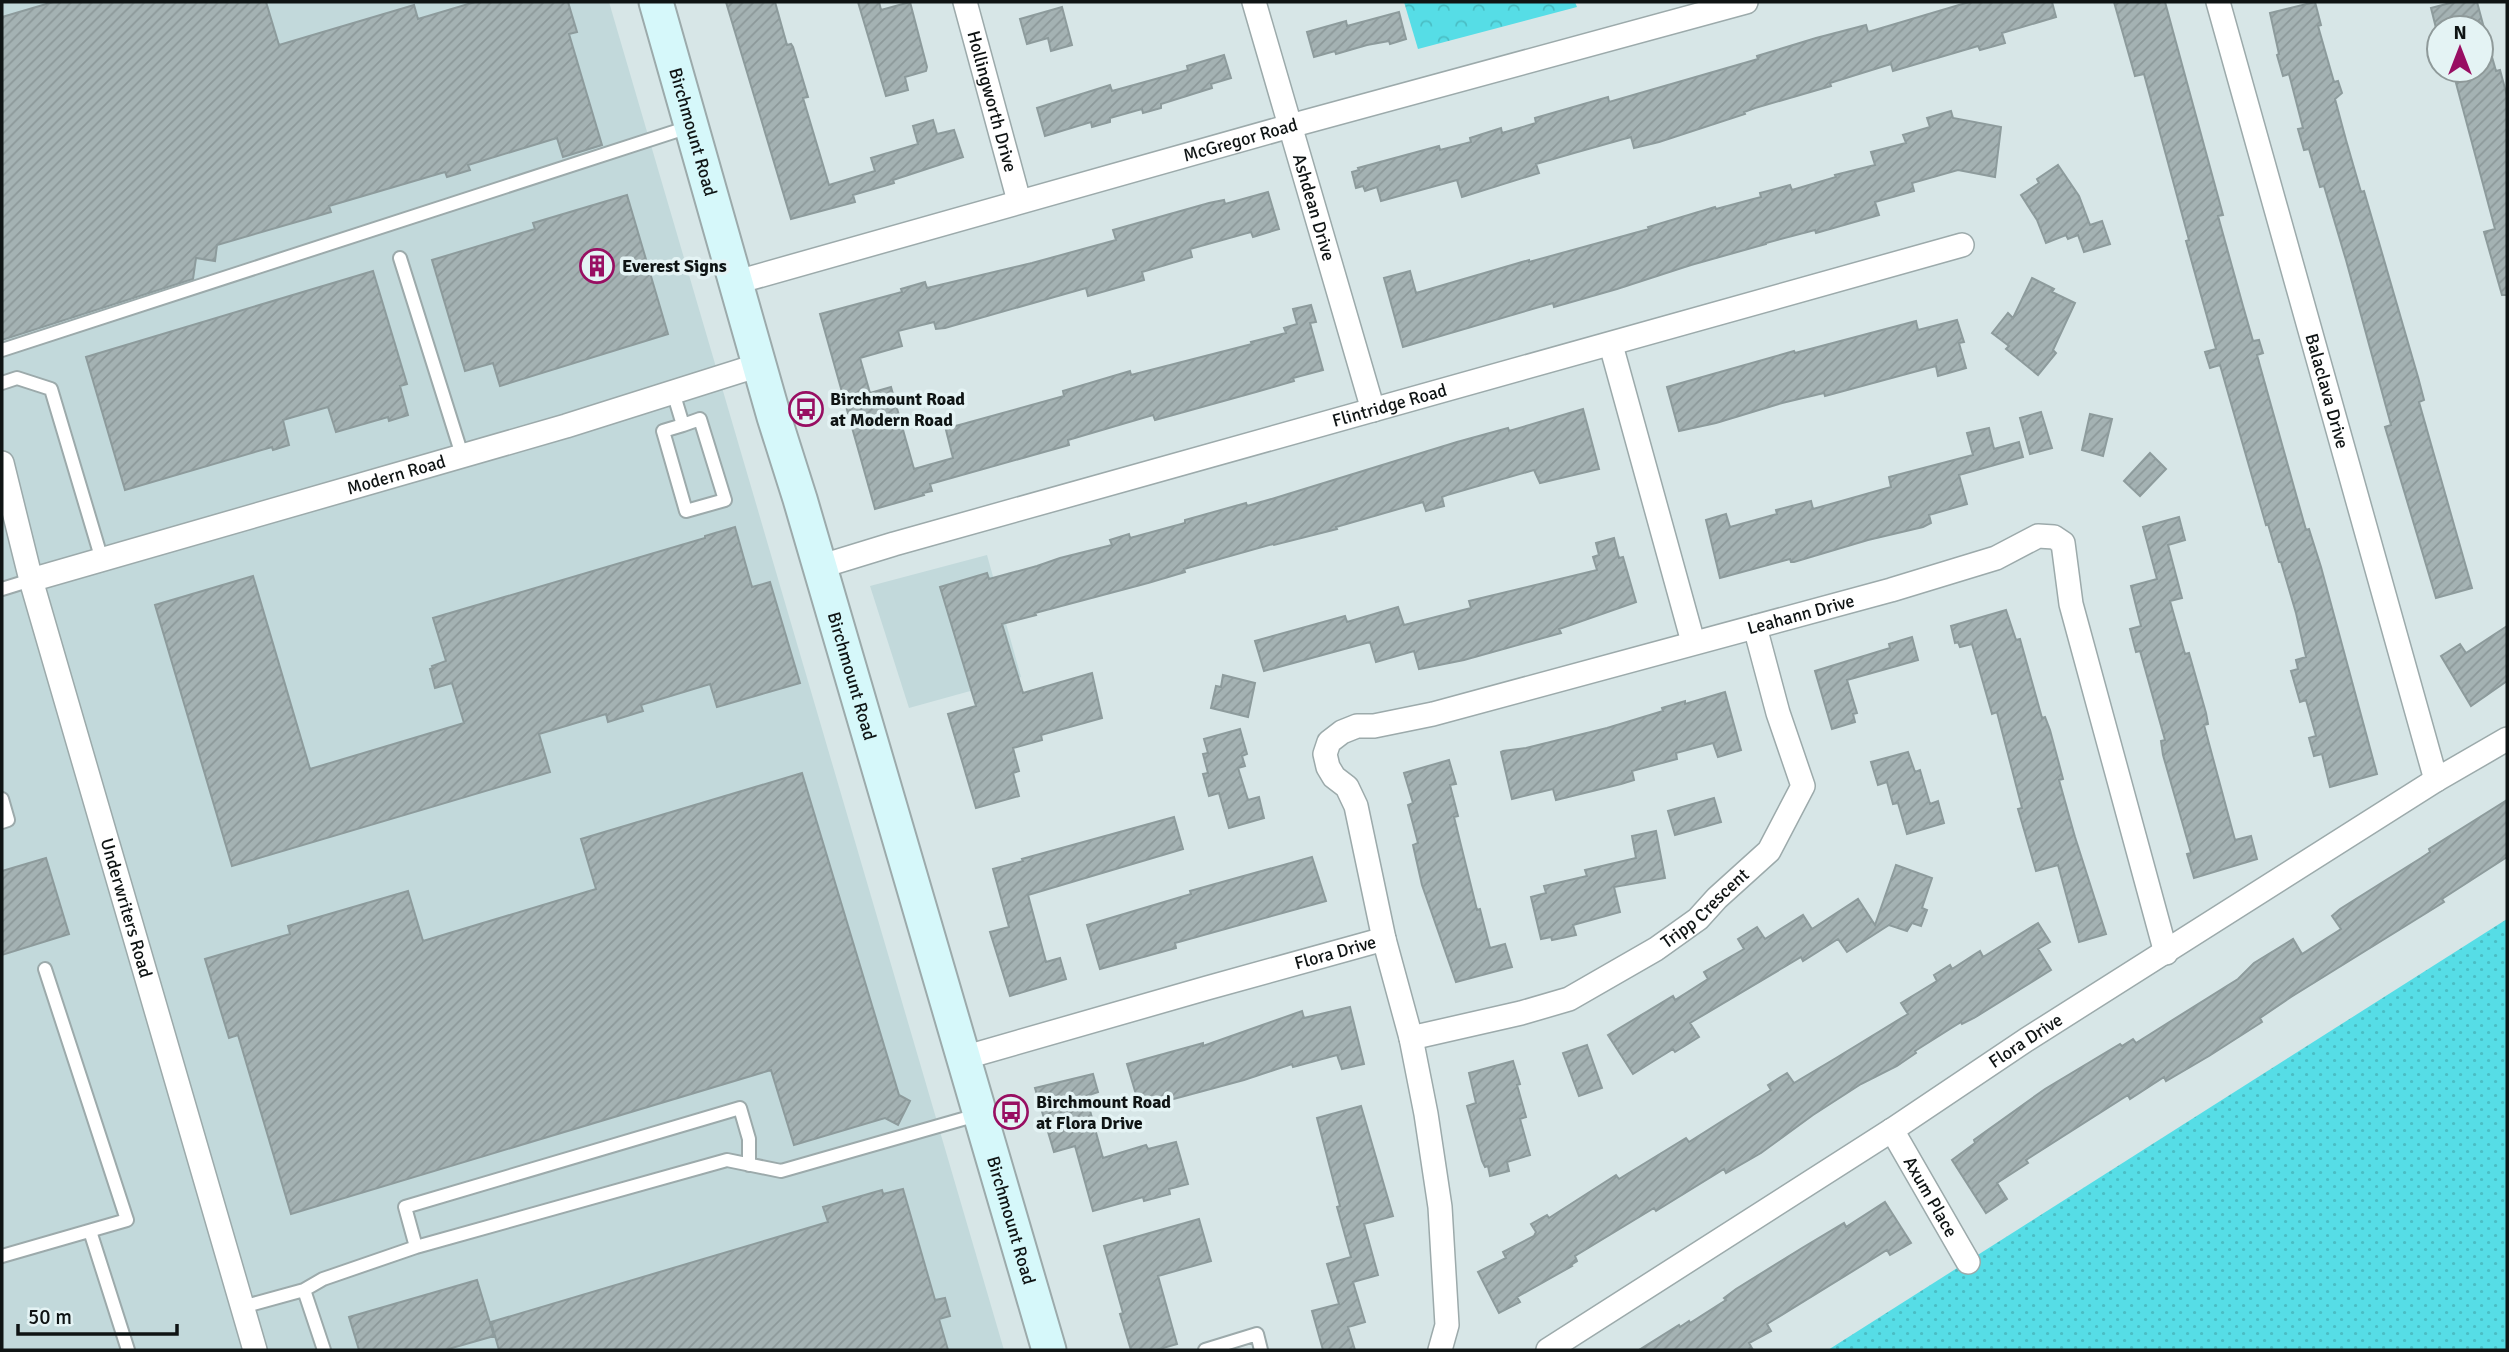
<svg xmlns="http://www.w3.org/2000/svg" width="2509" height="1352" font-family="Signika,sans-serif">
  <style>
    .built { fill: #c2d9db }
    .grass { fill: url(#grass-dots) }
    .park { fill: url(#park-crowns) }
    .building { fill: url(#building-hatch); stroke: #8d9b9c; stroke-width: 2 }
    .lines { fill: none; stroke-linecap: round; stroke-linejoin: round }
    .service-casing { stroke: #9caaab; stroke-width: 16 }
    .minor-casing { stroke: #9caaab; stroke-width: 26 }
    .secondary-casing { stroke: #9caaab; stroke-width: 37 }
    .service { stroke: #fff; stroke-width: 12 }
    .minor { stroke: #fff; stroke-width: 23 }
    .secondary { stroke: #d6f8fa; stroke-width: 33 }
    .labels { text-anchor: middle; dominant-baseline: central; stroke-width: 7; stroke-linejoin: round; paint-order: stroke }
    .street-label { font-size: 18px; fill: #0f1414; stroke: #e4f3f4 }
    .poi-label { font-size: 18px; font-weight: bold; fill: #0f1414; stroke: #e4f3f4; text-anchor: start }
  </style>
  <defs>
    <pattern id="grass-dots" width="8" height="8" patternUnits="userSpaceOnUse" patternTransform="scale(1.75)"><rect width="8" height="8" fill="#56dde6"/><path d="M2 2h.1M6 6h.1" fill="none" stroke="#4abdc4" stroke-width="1.8" stroke-linecap="round"/></pattern>
    <pattern id="park-crowns" width="20" height="18" patternUnits="userSpaceOnUse" patternTransform="scale(1.75)"><rect width="20" height="18" fill="#56dde6"/><path d="M2 6a3 3 0 1 1 6 0M12 15a3 3 0 1 1 6 0" fill="none" stroke="#4abdc4"/></pattern>
    <pattern id="building-hatch" width="6" height="6" patternUnits="userSpaceOnUse" patternTransform="scale(1.75)"><rect width="6" height="6" fill="#a4b2b3"/><path d="M-1 1l2-2M0 6l6-6M5 7l2-2" fill="none" stroke="#8c9899"/></pattern>
  </defs>
  <rect width="100%" height="100%" fill="#d7e6e7"/>
  <path class="built" d="M2,2H609L1004,1350H2Z
    M987,555L1021,677L909,708L870,586Z"/>
  <path class="grass" d="M2507,919V1350H1828Z"/>
  <path class="park" d="M1404,2H1575L1577,7L1418,49Z"/>
  <path class="building" d="M53,2H266L279,45L414,5L418,19L475,2H568L577,32L569,34L602,145L563,157L557,138L468,165L470,170L447,177L445,172L329,206L331,212L217,245L215,261L196,258L193,279L2,340V17Z
    M726,2H775L787,45L791,44L793,47L808,97L803,98L829,185L875,171L871,158L918,144L913,126L933,120L937,134L954,130L963,157L893,180L894,183L853,195L855,202L791,219Z
    M858,2H879L881,10L910,2L927,67L926,71L905,77L908,90L886,96Z
    M1969,2H2052L2056,17L2002,33L2005,43L1980,50L1978,46L1893,71L1891,64L1830,83L1831,86L1755,108L1744,112L1745,114L1659,142L1634,148L1631,137L1574,153L1536,164L1539,173L1462,197L1457,180L1381,201L1377,187L1365,191L1363,186L1356,188L1352,172L1359,170L1358,168L1439,146L1440,150L1471,142L1470,138L1501,128L1502,133L1536,123L1535,118L1608,97L1609,102L1758,59L1757,56L1816,38L1866,25L1868,32Z
    M2114,2H2165L2223,215L2218,216L2243,306L2253,341L2259,340L2263,353L2257,355L2260,366L2306,530L2309,529L2321,567L2377,774L2330,787L2322,754L2314,756L2309,738L2316,736L2306,700L2300,702L2291,671L2298,669L2296,660L2306,657L2296,613L2281,562H2279L2268,524L2266,525L2220,365L2210,368L2205,352L2216,349L2186,241L2189,240L2144,74L2135,76Z
    M2315,2L2321,25L2318,26L2334,82L2338,81L2342,93L2335,99L2346,140L2361,192L2364,191L2418,377L2424,400L2419,402L2472,588L2436,598L2385,427L2391,425L2346,260L2324,186L2320,187L2309,149L2304,150L2298,129L2303,128L2289,74L2283,76L2277,55L2279,54L2270,13Z
    M2454,2H2477L2484,28H2436L2431,8Z
    M1062,7L1072,45L1051,51L1048,38L1027,44L1020,19Z
    M1399,12L1406,39L1390,44L1389,41L1367,45L1336,54L1335,51L1314,57L1307,32L1346,21L1347,26Z
    M2486,36L2496,71L2500,70L2507,96V295H2502L2484,232L2495,229L2456,83L2473,78L2471,70H2481V37Z
    M1224,55L1231,78L1211,84L1212,88L1161,104V108L1143,113L1142,109L1110,118V122L1092,127L1091,122L1045,136L1037,108L1110,85L1112,91L1123,88L1188,70L1187,66Z
    M1951,111L1953,118L2001,127L1995,177L1958,170L1912,183L1914,191L1875,202L1879,215L1816,233L1815,230L1766,243V244L1691,265L1617,289L1554,307L1553,303L1403,347L1384,278L1410,271L1416,293L1529,260V262L1649,229L1648,227L1715,207L1716,209L1761,197L1760,193L1790,185L1792,190L1836,177L1835,175L1875,165L1871,152L1906,143L1903,135L1930,127L1927,118Z
    M2058,165L2079,196L2090,225L2102,221L2110,244L2084,252L2078,235L2068,239L2066,235L2046,243L2037,220L2021,195L2039,183L2037,179Z
    M1268,192L1279,229L1253,237L1251,232L1190,249L1192,257L1142,272L1144,280L1088,296L1086,288L945,328L936,329L934,322L898,331L902,346L860,358L870,393L891,387L914,469L953,458L946,430L952,427L1064,396L1063,391L1130,371L1131,375L1252,344L1251,342L1286,333L1284,328L1297,324L1293,309L1311,305L1316,322L1310,323L1323,370L1293,378L1294,381L1256,392L1155,420L1153,415L1068,440L1069,445L930,484L932,491L923,493L924,495L875,509L820,314L902,292L901,289L925,282L927,288L1032,263L1116,240L1113,230L1209,203L1224,200L1225,204Z
    M627,195L668,334L500,386L493,363L465,371L432,260L535,229L533,223Z
    M373,271L407,384L400,386L408,415L389,421L388,417L336,432L328,407L283,420L289,445L273,450L272,447L125,490L86,357Z
    M2032,278L2054,289L2052,292L2075,303L2053,350L2056,353L2038,375L2006,349L2009,346L1992,333L2008,313L2013,318Z
    M1957,320L1964,342L1959,343L1966,368L1938,376L1936,366L1825,396L1824,393L1782,403L1716,423L1679,431L1667,387L1794,351L1795,353L1916,321L1918,330Z
    M1583,409L1599,469L1540,483L1534,470L1447,495L1442,497L1444,506L1426,511L1423,502L1336,527L1337,529L1274,545L1273,544L1184,569L1185,572L1148,583L1035,613L1036,615L1002,624L1023,693L1092,673L1102,718L1041,735L1042,740L1013,748L1019,771L1013,773L1019,796L976,808L948,714L976,706L940,587L987,573L989,579L1037,566L1060,558L1112,545L1110,540L1129,534L1130,538L1185,523V520L1246,503L1247,506L1275,498L1457,442L1508,428L1509,431Z
    M2041,412L2052,448L2030,454L2020,418Z
    M2090,414L2112,419L2103,456L2082,450Z
    M1989,428L1994,449L2019,442L2023,457L1959,475L1967,504L1929,515L1931,523L1923,527L1868,540L1794,562H1791L1790,559L1720,578L1706,520L1726,514L1730,527L1777,514L1776,510L1811,501L1813,509L1891,487L1889,477L1973,455L1967,433Z
    M2150,453L2166,469L2140,496L2124,481Z
    M2179,517L2185,540L2168,545L2182,598L2170,601L2185,654L2189,653L2206,713L2208,724L2204,725L2235,840L2251,836L2257,859L2194,878L2187,854L2191,853L2163,755L2161,741L2165,740L2140,651L2136,652L2130,629L2141,626L2131,586L2157,579L2143,527Z
    M735,527L752,587L770,582L800,683L717,707L710,684L641,705L643,711L608,722L606,714L539,734L550,772L232,866L155,605L253,576L310,769L464,723L452,683L435,688L430,669L433,668L432,666L446,661L433,618L705,538V536Z
    M1614,538L1619,558L1623,557L1636,602L1559,629L1561,633L1464,660L1419,669L1414,651L1376,662L1370,642L1264,671L1255,641L1345,616L1347,622L1398,607L1404,625L1471,608L1469,601L1597,570L1593,557L1599,555L1596,543Z
    M2006,610L2016,640L2020,639L2042,718L2045,717L2050,730L2063,779L2059,780L2075,837L2106,934L2079,942L2058,865L2036,871L2018,809L2022,808L1997,712L1992,714L1972,644L1960,647L1958,642L1955,643L1951,626Z
    M2507,626V681L2471,706L2441,656L2460,644L2466,653Z
    M1912,637L1918,660L1847,680L1857,713L1853,714L1855,722L1832,729L1815,671L1890,648L1889,644Z
    M1223,675L1255,683L1248,717L1211,708L1216,686L1221,687Z
    M1725,692L1741,750L1718,757L1713,743L1676,753L1677,759L1632,771L1634,780L1621,784L1556,800L1553,789L1512,799L1501,752L1503,751L1526,748L1607,728L1663,711L1662,708L1685,701V704Z
    M1240,729L1247,754L1242,756L1245,766L1238,768L1248,800L1259,797L1264,818L1229,828L1219,793L1209,796L1203,774L1208,773L1203,754L1208,753L1204,739Z
    M1908,752L1915,772L1920,770L1930,804L1938,801L1944,823L1907,834L1898,803L1893,804L1887,782L1878,785L1871,762Z
    M1449,760L1456,784L1450,785L1458,816L1454,817L1477,910L1480,909L1490,948L1505,944L1512,967L1456,982L1422,885L1413,845L1418,843L1408,805L1413,803L1404,773Z
    M802,773L899,1095L910,1101L898,1125L885,1118L794,1145L771,1070L291,1214L238,1035L229,1038L205,959L290,934L288,926L408,891L423,941L596,889L581,839Z
    M1714,798L1721,822L1675,835L1668,811Z
    M2507,800V857L2442,899L2444,902L2291,997L2260,1018L2262,1022L2209,1056L2166,1081L2164,1077L2130,1099L2128,1095L2026,1160L2028,1163L1997,1183L2007,1199L1986,1213L1952,1160L1975,1143L1974,1140L2045,1089L2120,1044L2122,1046L2133,1039L2136,1043L2238,979L2254,963L2293,939L2302,954L2341,929L2332,916L2340,909L2421,858L2430,852L2429,849Z
    M1174,817L1183,849L1028,895L1046,962L1060,958L1066,979L1010,996L990,932L1009,927L993,869L1023,861L1022,859Z
    M1656,831L1665,878L1614,887L1620,912L1573,925L1576,935L1552,940L1551,937L1541,939L1531,897L1546,893L1544,886L1587,876L1585,870L1636,858L1632,836Z
    M1312,857L1326,901L1175,943L1176,948L1100,969L1087,925L1191,894L1190,891Z
    M46,858L69,934L2,955V871Z
    M1896,865L1932,878L1922,908L1927,910L1921,926L1912,923L1907,931L1889,925L1847,952L1838,939L1803,961L1801,957L1690,1023L1699,1037L1675,1052L1673,1049L1633,1074L1608,1035L1673,996L1675,1000L1708,979L1704,972L1744,949L1738,939L1757,927L1765,939L1803,915L1812,929L1858,899L1875,925Z
    M2038,923L2050,942L2038,949L2051,970L1974,1018L1962,1024L1961,1022L1915,1051L1916,1053L1897,1066L1861,1084L1813,1115L1761,1153L1726,1173L1724,1169L1656,1211L1654,1208L1575,1256L1577,1261L1571,1265L1572,1266L1517,1297L1520,1302L1499,1313L1478,1272L1506,1258L1503,1252L1534,1236L1536,1232L1531,1224L1547,1215L1549,1218L1616,1175L1619,1179L1686,1138L1689,1142L1771,1090L1768,1085L1787,1073L1794,1083L1836,1058L1908,1014L1901,1003L1937,981L1934,975L1950,965L1952,969L1980,951L1983,957Z
    M1350,1007L1364,1064L1342,1069L1337,1055L1293,1067L1292,1064L1244,1080L1140,1108L1127,1064L1203,1043V1046L1302,1011L1304,1018Z
    M1587,1045L1602,1088L1579,1096L1563,1053Z
    M1513,1061L1520,1084L1517,1085L1526,1117L1520,1119L1530,1155L1507,1162L1509,1171L1490,1176L1488,1166L1485,1167L1482,1161L1467,1106L1476,1103L1469,1073Z
    M1093,1074L1098,1092L1086,1096L1103,1158L1146,1145L1148,1149L1176,1142L1188,1184L1169,1189L1170,1194L1144,1201L1143,1197L1093,1211L1075,1146L1054,1152L1035,1088Z
    M1361,1106L1393,1216L1364,1224L1378,1275L1353,1282L1365,1322L1348,1327L1355,1350H1323L1312,1311L1339,1304L1327,1264L1351,1257L1337,1207L1340,1206L1317,1118Z
    M903,1189L935,1300L945,1298L950,1316L939,1319L948,1350H499L491,1322L828,1222L823,1207L882,1190L883,1194Z
    M1885,1202L1911,1243L1890,1255L1887,1250L1767,1324L1771,1331L1749,1343L1753,1350H1639L1679,1325L1680,1327L1689,1321L1690,1323L1726,1300L1724,1298L1736,1289L1802,1248L1844,1223L1846,1227Z
    M1199,1219L1211,1261L1158,1276L1177,1344L1156,1350H1131L1120,1314L1123,1313L1104,1246Z
    M477,1280L494,1336L445,1350H359L349,1317Z"/>
  <g class="lines">
    <g class="service-casing">
      <path id="service" d="M400,258L462,455
        M2,350L692,126
        M2,383L17,378L51,389L102,560
        M673,392L683,425L663,431L686,511L725,500L700,419L683,425
        M2,589L31,580
        M2,799L8,820L2,822
        M90,1231L128,1350
        M416,1247L405,1207L740,1108L749,1139V1165
        M2,1256L127,1220L45,969
        M304,1290L324,1350
        M242,1307L304,1290L323,1279L416,1247L727,1160L781,1171L977,1115
        M1205,1350L1257,1334L1261,1350"/>
    </g>
    <g class="minor-casing">
      <g id="minor">
        <path id="s1" d="M965,2L1019,201"/>
        <path id="s2" d="M1254,2L1373,410"/>
        <path id="s3" d="M2218,2L2436,780"/>
        <path id="s4" d="M737,282L1290,126L1746,2"/>
        <path d="M1611,345L1693,642"/>
        <path id="s5" d="M2,463L31,580L255,1350"/>
        <path id="s6" d="M819,567L894,544L1962,245"/>
        <path id="s7" d="M31,580L566,426L759,365"/>
        <path id="s8" d="M1411,1038L1521,1013L1569,999L1656,949L1698,919L1717,898L1769,851L1803,786L1778,713L1755,627"/>
        <path id="s9" d="M963,1058L1207,988L1384,939"/>
        <path id="s10" d="M1892,1130L1968,1262"/>
        <path id="s11" d="M1440,1350L1447,1325L1440,1207L1426,1114L1411,1038L1384,939L1356,806L1347,787L1334,777L1328,767L1325,754L1329,742L1342,732L1357,726H1374L1433,714L1891,590L1996,558L2038,536L2054,537L2063,543L2071,604L2166,953"/>
        <path id="s12" d="M1548,1350L1892,1130L2026,1040L2436,780L2507,739"/>
      </g>
    </g>
    <g class="secondary-casing">
      <g id="secondary">
        <path id="s13" d="M656,2L774,417L800,499L1049,1350"/>
      </g>
    </g>
    <use href="#service" class="service"/>
    <use href="#minor" class="minor"/>
    <use href="#secondary" class="secondary"/>
  </g>
  <defs>
    <g id="building-ring" transform="scale(1.75)"><circle r="9.5" fill="#e4f3f4" stroke="#980e62" stroke-width="1.5"/><path d="M-4-6H4V6H1V3H-1V6H-4ZM-2.5-4.3h1.7v1.8h-1.7ZM.8-4.3h1.7v1.8H.8ZM-2.5-1h1.7V.8h-1.7ZM.8-1h1.7V.8H.8Z" fill="#980e62"/></g>
    <g id="bus-ring" transform="scale(1.75)"><circle r="9.5" fill="#e4f3f4" stroke="#980e62" stroke-width="1.5"/><path d="M-5-6H5V4H4V6H2V4H-2V6H-4V4H-5ZM-3.5-4V0h7V-4ZM-3.5 1.2v1.5H-2V1.2ZM2 1.2v1.5H3.5V1.2Z" fill="#980e62"/></g>
  </defs>
  <g fill-rule="evenodd">
    <use href="#building-ring" x="597" y="266"/>
    <use href="#bus-ring" x="806" y="409"/>
    <use href="#bus-ring" x="1011" y="1112"/>
  </g>
  <g class="labels">
    <g class="street-label">
      <text stroke="none"><textPath href="#s1" startOffset="103">Hollingworth Drive</textPath></text>
      <text stroke="none"><textPath href="#s13" startOffset="135">Birchmount Road</textPath></text>
      <text stroke="none"><textPath href="#s4" startOffset="523">McGregor Road</textPath></text>
      <text stroke="none"><textPath href="#s2" startOffset="214">Ashdean Drive</textPath></text>
      <text stroke="none"><textPath href="#s3" startOffset="404">Balaclava Drive</textPath></text>
      <text stroke="none"><textPath href="#s6" startOffset="593">Flintridge Road</textPath></text>
      <text stroke="none"><textPath href="#s7" startOffset="380">Modern Road</textPath></text>
      <text stroke="none"><textPath href="#s11" startOffset="1120">Leahann Drive</textPath></text>
      <text stroke="none"><textPath href="#s13" startOffset="702">Birchmount Road</textPath></text>
      <text stroke="none"><textPath href="#s5" startOffset="462">Underwriters Road</textPath></text>
      <text stroke="none"><textPath href="#s8" startOffset="327">Tripp Crescent</textPath></text>
      <text stroke="none"><textPath href="#s9" startOffset="387">Flora Drive</textPath></text>
      <text stroke="none"><textPath href="#s12" startOffset="569">Flora Drive</textPath></text>
      <text stroke="none"><textPath href="#s10" startOffset="77">Axum Place</textPath></text>
      <text stroke="none"><textPath href="#s13" startOffset="1269">Birchmount Road</textPath></text>
    </g>
    <g class="poi-label">
      <text x="622" y="266">Everest Signs</text>
      <text x="830" y="399">Birchmount Road<tspan x="830" dy="21">at Modern Road</tspan></text>
      <text x="1036" y="1102">Birchmount Road<tspan x="1036" dy="21">at Flora Drive</tspan></text>
    </g>
  </g>
  <rect width="2509" height="1352" fill="none" stroke="#0f1414" stroke-width="7"/>
  <g transform="translate(2460 49)"><circle r="33" fill="#e4f3f4" stroke="#8f9a9a" stroke-width="2"/>
  <path d="M0-5L12 26L0 18L-12 26Z" fill="#980e62"/>
  <text y="-10" font-size="19" font-weight="bold" text-anchor="middle" fill="#0f1414">N</text>
  </g>
  <path d="M18 1324v10h159v-10" fill="none" stroke="#0f1414" stroke-width="3.5"/>
  <text x="28" y="1324" font-size="21" fill="#0f1414" stroke="#e4f3f4" stroke-width="5" paint-order="stroke">50 m</text>
</svg>
